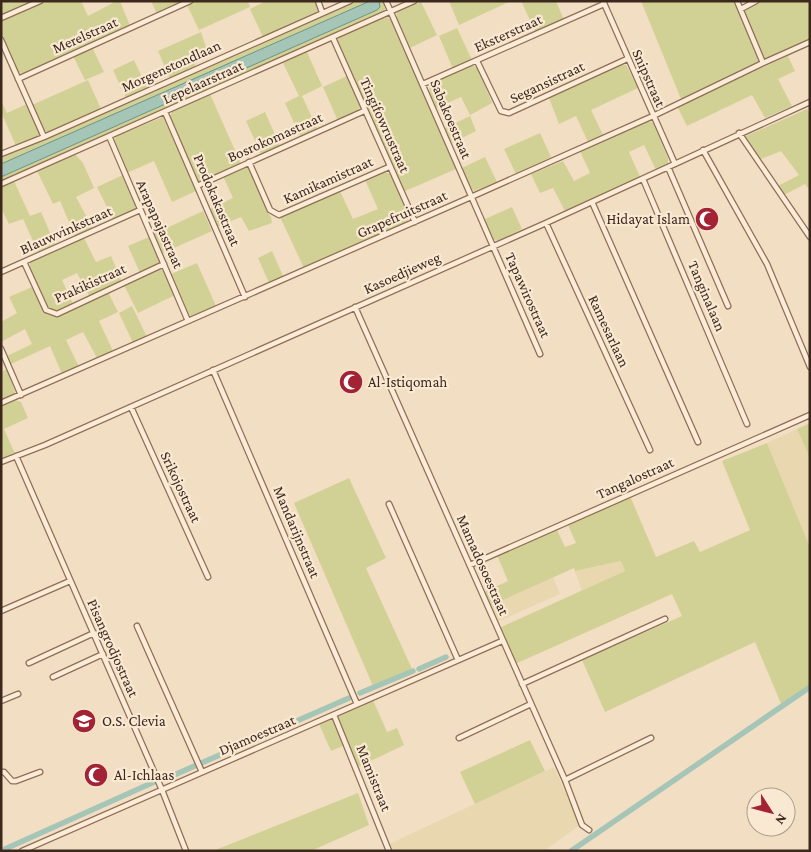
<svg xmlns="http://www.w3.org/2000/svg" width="811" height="852" font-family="'Crimson Pro',serif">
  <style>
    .farmland { fill: #e9d8af }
    .green { fill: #d2d195 }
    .water { fill: #a5c5b7; stroke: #6b9485 }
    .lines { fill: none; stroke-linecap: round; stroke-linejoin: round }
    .canal { stroke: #a5c5b7; stroke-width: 5.5 }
    .minor-casing { stroke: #8e6e57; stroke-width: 7 }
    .minor { stroke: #fcecd7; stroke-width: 4.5 }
    .labels { text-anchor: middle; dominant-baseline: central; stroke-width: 4.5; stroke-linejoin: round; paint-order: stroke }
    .street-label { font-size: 15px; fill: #3d281d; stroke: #f9e9d3 }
    .poi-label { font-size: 15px; fill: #3d281d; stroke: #f9e9d3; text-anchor: start }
  </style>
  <rect width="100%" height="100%" fill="#f2dec3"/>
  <path class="farmland" d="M797,429L810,458V547L767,443Z
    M621,561L625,571L582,591L575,571Z
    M553,577L560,594L497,622L490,606Z
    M554,767L580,825L544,851H391L389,844Z"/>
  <path class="green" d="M1,1H30L31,3L1,17Z
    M45,1H81L88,16L113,3L112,1H120L130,26L24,74L17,72L1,36V21Z
    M151,1H182L183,3L157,14Z
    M195,1H248L250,7L199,30L187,5Z
    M266,1H315L318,9L317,13L263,37L250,9Z
    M353,1H370L1,164V158Z
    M379,1H383L385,9L382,13L1,182V177L377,10L380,7Z
    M449,1H511L459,25Z
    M521,1H556L564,20L536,33Z
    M641,1H734L759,58L758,62L681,99Z
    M760,1H810V40L771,58H764L744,11L745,8Z
    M421,2L437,35L410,48L397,19V12Z
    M385,17L389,18L392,22L456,169L403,192L337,45V40L340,37Z
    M457,28L472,60L453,69L439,36Z
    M201,32L208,53L204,59L196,62L194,68L170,79L158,51Z
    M92,47L104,72L85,80L73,56Z
    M307,52L322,86L302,96L317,128L300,136L285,103L299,96L283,63Z
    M788,56L795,71L778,79L792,106L765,118L752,95L687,126L677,106Z
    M134,60L147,88L126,98L113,70Z
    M622,65H626L638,88L591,110L603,135L588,142L576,116L559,124L549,98Z
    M470,66H474L478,69L492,103L470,115L461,97L436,108C433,100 426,91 431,84Z
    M347,76L360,107L357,112L338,121L323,87Z
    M88,80L101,109L48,133L43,130L32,105Z
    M210,94L241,164L200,181L197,180L170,117L172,111Z
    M1,101L7,113L27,104L39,130V137L17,148L1,112Z
    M807,109L810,113V191L805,184L784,195L778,186L799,175L781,151L759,160L744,137Z
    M265,112L280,146L261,154L246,121Z
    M470,116L476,131L452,143L445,128Z
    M163,117L196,191L172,202L154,161L127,173L114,144V139L117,136Z
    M648,121L653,123L668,158V164L656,170L644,145L629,152L640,177L565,211L553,188L540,193L531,174L563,161L574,181L590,173L580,151Z
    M540,133L551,157L516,174L504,149Z
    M75,154L83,163L94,188L76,197L93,229L75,236L60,201L53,204L37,171Z
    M485,157L497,182L474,191L472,189L462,168Z
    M242,167H247L251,170L268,213L271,217L272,223L249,231L241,217L217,227L210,209L233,198L223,176Z
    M383,172L388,173L391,175L410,215L407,222L304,268L280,217L340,191L353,219L378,209L365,180Z
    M123,175L135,204V209L113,219L97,187Z
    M14,181L30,216L41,212L55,244L38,252L23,219L9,224L1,208V187Z
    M512,207L522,229L498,241L493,239L485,219Z
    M203,211L212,231L163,253L154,234Z
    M149,237L160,260L158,265L140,273L128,246Z
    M84,238L96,262L111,256L122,282L89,296L77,273L62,280L73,304C64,308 57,314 48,309L30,269V263L33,260Z
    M272,251L283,276L269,283L258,258Z
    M197,263L216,306L191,316L188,314L171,274Z
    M160,269L165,272L175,295L138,313L124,285Z
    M32,287L47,314L57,316L108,292L118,312L99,321L113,351L97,358L83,332L66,340L79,367L62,374L50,346L11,364L7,356L32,344L25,329L1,342V322L17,313L9,297Z
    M132,306L147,337L133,343L119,313Z
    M7,369L15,392L11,397L1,402V372Z
    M15,400L21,402L28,418L4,429L15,454L1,460V407Z
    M810,423V458L797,429Z
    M767,443L810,547V687L782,706L755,642L605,712L582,660L682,616L672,594L515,664L499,628L625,571L621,561L575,571L574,568L490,606L484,592L508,581L497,555L557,530L565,547L576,543L568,525L630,496L656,557L694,541L700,552L750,530L722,461Z
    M349,478L386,558L366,568L412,669L373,686L294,503Z
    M373,700L387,732L397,728L404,745L358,767L338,717L339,714Z
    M330,719H332L336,723L345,745L331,751L319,724Z
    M530,740L545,771L475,804L460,772Z
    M358,793L369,825L311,851H213Z"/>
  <path class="water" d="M370,1H379L380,7L377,10L1,177V164Z"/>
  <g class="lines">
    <path class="canal" d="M419,669L446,657
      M360,693L413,671
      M165,779L349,698
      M5,849L154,782
      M571,851L810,687"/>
    <g class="minor-casing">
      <path id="minor" d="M318,1L322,12
        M386,1L540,354
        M603,1L675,164
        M737,1L763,63
        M741,9L756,1
        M1,18L40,1
        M333,38L415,222
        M1,40L44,137
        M477,61L501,111L509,113L627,59
        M18,79L190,1
        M423,84L604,4
        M165,112L245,297
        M739,133L810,237
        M109,136L188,321
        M703,150L767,264L810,367
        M1,154L44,137L350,1
        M249,162L270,210L279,215L389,167
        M668,167L728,306
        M643,179L747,424
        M1,184L414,1
        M197,186L364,111
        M592,202L698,442
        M546,223L650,450
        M24,262L46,310L57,314L164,264
        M1,272L140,210
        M355,307L565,780L582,825L589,830
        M1,349L21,395
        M213,370L357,704
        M1,403L471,197L653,116L763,63L810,42
        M131,407L208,577
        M16,456L162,790L186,851
        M1,462L45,445L546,223L810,102
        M389,504L458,660
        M470,565L810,415
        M1,611L70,581
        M137,626L202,772
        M29,663L94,633
        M53,677L103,654
        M522,684L665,619
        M1,701L18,694
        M334,715L389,851
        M459,738L531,704
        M1,772H4L12,781H16L40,772
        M565,780L651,738
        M22,851L502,641"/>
    </g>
    <use href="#minor" class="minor"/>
  </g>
  <defs>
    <g id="mosque-disc" transform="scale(1.25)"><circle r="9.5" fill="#a32233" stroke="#f9e9d3"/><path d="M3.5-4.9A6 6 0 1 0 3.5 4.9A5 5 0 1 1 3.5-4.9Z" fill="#fff"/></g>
    <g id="school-disc" transform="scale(1.25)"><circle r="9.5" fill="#a32233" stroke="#f9e9d3"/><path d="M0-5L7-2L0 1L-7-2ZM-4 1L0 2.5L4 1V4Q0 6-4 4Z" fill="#fff"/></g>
  </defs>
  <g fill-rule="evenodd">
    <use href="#mosque-disc" x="707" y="219"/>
    <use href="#mosque-disc" x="351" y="382"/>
    <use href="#school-disc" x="84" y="721"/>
    <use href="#mosque-disc" x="96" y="775"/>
  </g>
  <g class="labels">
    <g class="street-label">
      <text transform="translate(508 33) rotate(-24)">Eksterstraat</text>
      <text transform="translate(85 35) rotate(-24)">Merelstraat</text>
      <text transform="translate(171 66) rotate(-24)">Morgenstondlaan</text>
      <text transform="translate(649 78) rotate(66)">Snipstraat</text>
      <text transform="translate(203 82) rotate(-24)">Lepelaarstraat</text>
      <text transform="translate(547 82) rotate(-25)">Segansistraat</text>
      <text transform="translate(451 119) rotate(67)">Sabakoestraat</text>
      <text transform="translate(385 125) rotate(66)">Tingifowrustraat</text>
      <text transform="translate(275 137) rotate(-24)">Bosrokomastraat</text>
      <text transform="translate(328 180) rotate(-24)">Kamikamistraat</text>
      <text transform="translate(217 200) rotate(67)">Prodokakastraat</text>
      <text transform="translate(402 214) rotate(-24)">Grapefruitstraat</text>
      <text transform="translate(160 224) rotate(66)">Arapapajastraat</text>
      <text transform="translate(66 230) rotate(-24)">Blauwvinkstraat</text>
      <text transform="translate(402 273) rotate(-24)">Kasoedjieweg</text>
      <text transform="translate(90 283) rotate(-24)">Prakikistraat</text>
      <text transform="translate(528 295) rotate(66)">Tapawirostraat</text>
      <text transform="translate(707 296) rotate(67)">Tanginalaan</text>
      <text transform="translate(609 331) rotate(65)">Ramesarlaan</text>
      <text transform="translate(635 478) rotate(-24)">Tangalostraat</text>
      <text transform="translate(181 487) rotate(65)">Srikojostraat</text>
      <text transform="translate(297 532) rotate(67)">Mandarijnstraat</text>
      <text transform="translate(483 565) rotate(66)">Mamadosoestraat</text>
      <text transform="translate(113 648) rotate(66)">Pisangrodjostraat</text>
      <text transform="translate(257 735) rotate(-23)">Djamoestraat</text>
      <text transform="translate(374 778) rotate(68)">Mamistraat</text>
    </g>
    <g class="poi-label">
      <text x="690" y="219" text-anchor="end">Hidayat Islam</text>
      <text x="368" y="382">Al-Istiqomah</text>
      <text x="102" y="721">O.S. Clevia</text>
      <text x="114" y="775">Al-Ichlaas</text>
    </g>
  </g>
  <rect width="811" height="852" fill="none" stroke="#3d281d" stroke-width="5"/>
  <g transform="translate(771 812) rotate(126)"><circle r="24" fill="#f9e9d3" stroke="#ae9c8a"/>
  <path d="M0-4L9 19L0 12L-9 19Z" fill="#a32233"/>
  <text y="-8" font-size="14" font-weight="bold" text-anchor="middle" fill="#3d281d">N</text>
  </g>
</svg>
